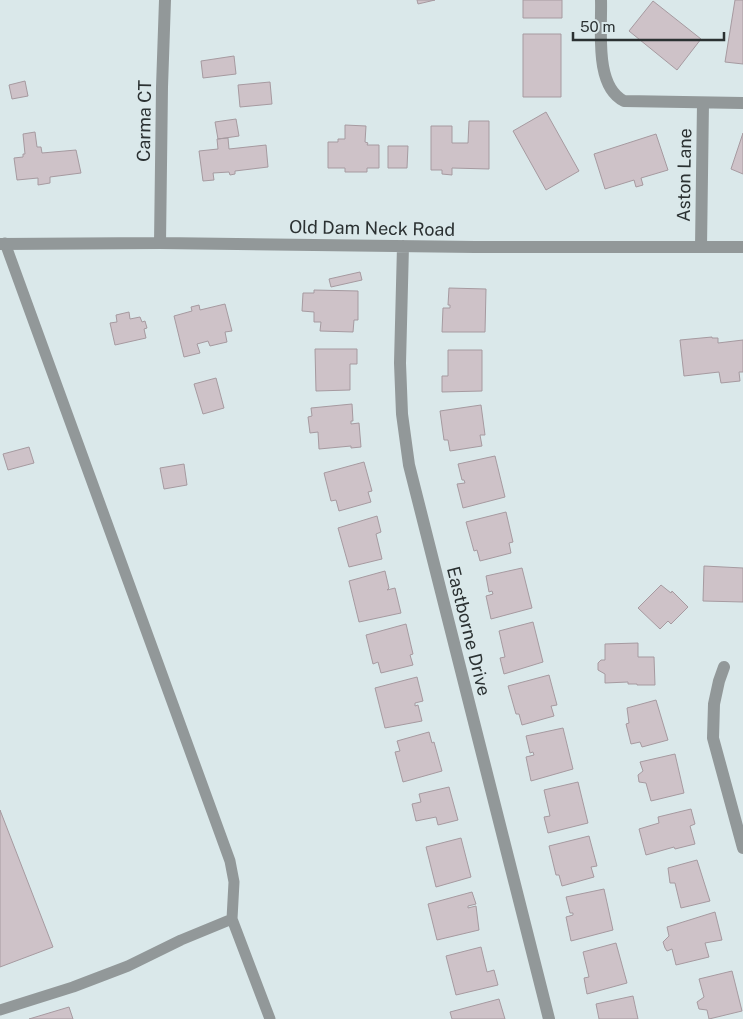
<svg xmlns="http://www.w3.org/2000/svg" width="743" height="1019" font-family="'Public Sans',sans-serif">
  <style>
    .building { fill: #cec2c8; stroke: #a69aa0 }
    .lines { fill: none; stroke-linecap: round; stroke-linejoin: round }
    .service { stroke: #929899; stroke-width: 11 }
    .minor { stroke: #929899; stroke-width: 12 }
    .labels { text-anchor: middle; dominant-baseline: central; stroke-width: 4.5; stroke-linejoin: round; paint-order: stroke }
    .street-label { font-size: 18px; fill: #2b3132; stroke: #dae8ea }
  </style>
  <rect width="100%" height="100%" fill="#dae8ea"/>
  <path class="building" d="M417,0H435L418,4Z
    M523,0H562V18H523Z
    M735,0H743V64L725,62Z
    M653,1L701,39L677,70L629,31Z
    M523,34H561V97H523Z
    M234,56L236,74L203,78L201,61Z
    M25,81L28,96L12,99L9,85Z
    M270,82L272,104L240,107L238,85Z
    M546,112L579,171L546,190L513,131Z
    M236,119L239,136L218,139L215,122Z
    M469,121H489V169L452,168V175L442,174V170H431V126H452V143H468Z
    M345,125L366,126L365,142L368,143L367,145H379V168H367V172H345V168H328V142H338V139H345Z
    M35,132L37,147H41L42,153L76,150L81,173L50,177V183L38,185V178L17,180L14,158L23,157V154H25L23,134Z
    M743,133V174L731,169Z
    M656,134L668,170L641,178L643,185L636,187L634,180L605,189L594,154Z
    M228,138L229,149L266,145L268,167L235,171V174L230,175L229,172L213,173L214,180L203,181L199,151L218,149L217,139Z
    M388,146H408L407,168H388Z
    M360,272L362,280L331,287L329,279Z
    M449,288L486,289L485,332H442L443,308H450V305H448Z
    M314,290L358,291V320H354L353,332L320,331L321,322H314V312L302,311L303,293H314Z
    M225,304L232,331L225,332L227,342L210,346L208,341L197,344L200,353L184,357L174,316L192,311L191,307L199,305L200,310Z
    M129,312L130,319L140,317L142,322L145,321L147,328L144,329L146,338L115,345L110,323L117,322L116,315Z
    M712,337V338H718V343L743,340V372H739L740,381L721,383L719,372L684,376L680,340Z
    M315,349H357V364H350V390L316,391Z
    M448,350H482V391L442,392V376H448Z
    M216,378L224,408L203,414L194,384Z
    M352,404L353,421H351V424L359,423L361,447L351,448V446L319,449L318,432L310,433L308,417L312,416L311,408Z
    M481,405L485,435H480L482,446L450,451L448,440H444L440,411Z
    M29,447L34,463L8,470L3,454Z
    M495,456L505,497L463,508L457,484L465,483L464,480H462L458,464Z
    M364,462L372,491L368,492L371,502L339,511L336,500L331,501L324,473Z
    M184,464L187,485L164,489L160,468Z
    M506,512L513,542L509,543L511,553L480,561L477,550L474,551L466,522Z
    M377,516L381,532L376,534L382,559L349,567L338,528Z
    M704,566L743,568V602L703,601Z
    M522,568L532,608L491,619L486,596L493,594L492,591L489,592L486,576Z
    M385,571L389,588L387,590L395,588L401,613L359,622L349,581Z
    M661,585L671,593L672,591L688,607L671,624L668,621L660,629L638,608Z
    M533,622L543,662L504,674L500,658L505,657L499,631Z
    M406,624L413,654L410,655L413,665L381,673L378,662L373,664L366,635Z
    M638,643V657H654L655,685H637V684H628V682L605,683V674L598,670V663L601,660H605V644Z
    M549,675L557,705L551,706L554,716L522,725L519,714H516L508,686Z
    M417,677L423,701L415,703V706L418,705L422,721L385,728L375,688Z
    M656,700L668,740L642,747L640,742L631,744L626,724L629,723L627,708Z
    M563,728L573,769L531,781L526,757L534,755L533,752L530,753L526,736Z
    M429,732L432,743L434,742L442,771L403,782L395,752L400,751L397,741Z
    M675,754L684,793L651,801L646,783L639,782L638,775L643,771L640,762Z
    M578,782L588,823L548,833L544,817L550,816L544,790Z
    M449,787L458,820L438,825L436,817L416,821L412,804L421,802L419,794Z
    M691,809L695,824L690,826L695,844L675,849L674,847L646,855L639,829L659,823L658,817Z
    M0,810L53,947L0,967Z
    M589,836L597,866L591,867L594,877L562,886L559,875H556L549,846Z
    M461,838L471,877L436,887L426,847Z
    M697,860L710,901L681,908L675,883H670L668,868Z
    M604,889L613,930L571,941L566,917L573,915V913H570L566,897Z
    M472,892L476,904L468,906V908L476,906L479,930L437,940L428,904Z
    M715,912L722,940L705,943L709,957L676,965L672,949L667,951L665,948L663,942L669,936L667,927Z
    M616,943L627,983L587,994L584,978L589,977L583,952Z
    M481,947L487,972L494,970L498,985L456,995L446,956Z
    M732,971L742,1011L709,1019L707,1010L699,1009L697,1002L704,997L699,979Z
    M633,996L638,1019H599L596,1004Z
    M499,999L505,1019H452L450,1012Z
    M69,1007L73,1019H29Z"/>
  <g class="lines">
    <path class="service" d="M5,243L230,861L234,882L232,919
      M0,1010L73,987L128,966L181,940L232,919L270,1019"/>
    <path class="minor" d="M601,0C602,29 594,86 624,101L743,103
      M160,243L162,87L165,0
      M0,244L160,243L475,247H743
      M403,246L400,363L402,414L409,465L549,1019
      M701,247L703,103
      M724,667L719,681L714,704L713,738L743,848"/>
  </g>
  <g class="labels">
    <g class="street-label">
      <text transform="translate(144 121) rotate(-89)">Carma CT</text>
      <text transform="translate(684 175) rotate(-89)">Aston Lane</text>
      <text transform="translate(372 228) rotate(1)">Old Dam Neck Road</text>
      <text transform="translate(469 631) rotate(76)">Eastborne Drive</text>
    </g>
  </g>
  <path d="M573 32v8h151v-8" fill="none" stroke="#2b3132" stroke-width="2.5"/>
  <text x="580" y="32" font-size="15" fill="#2b3132" stroke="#dae8ea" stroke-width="4" paint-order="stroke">50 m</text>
</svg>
